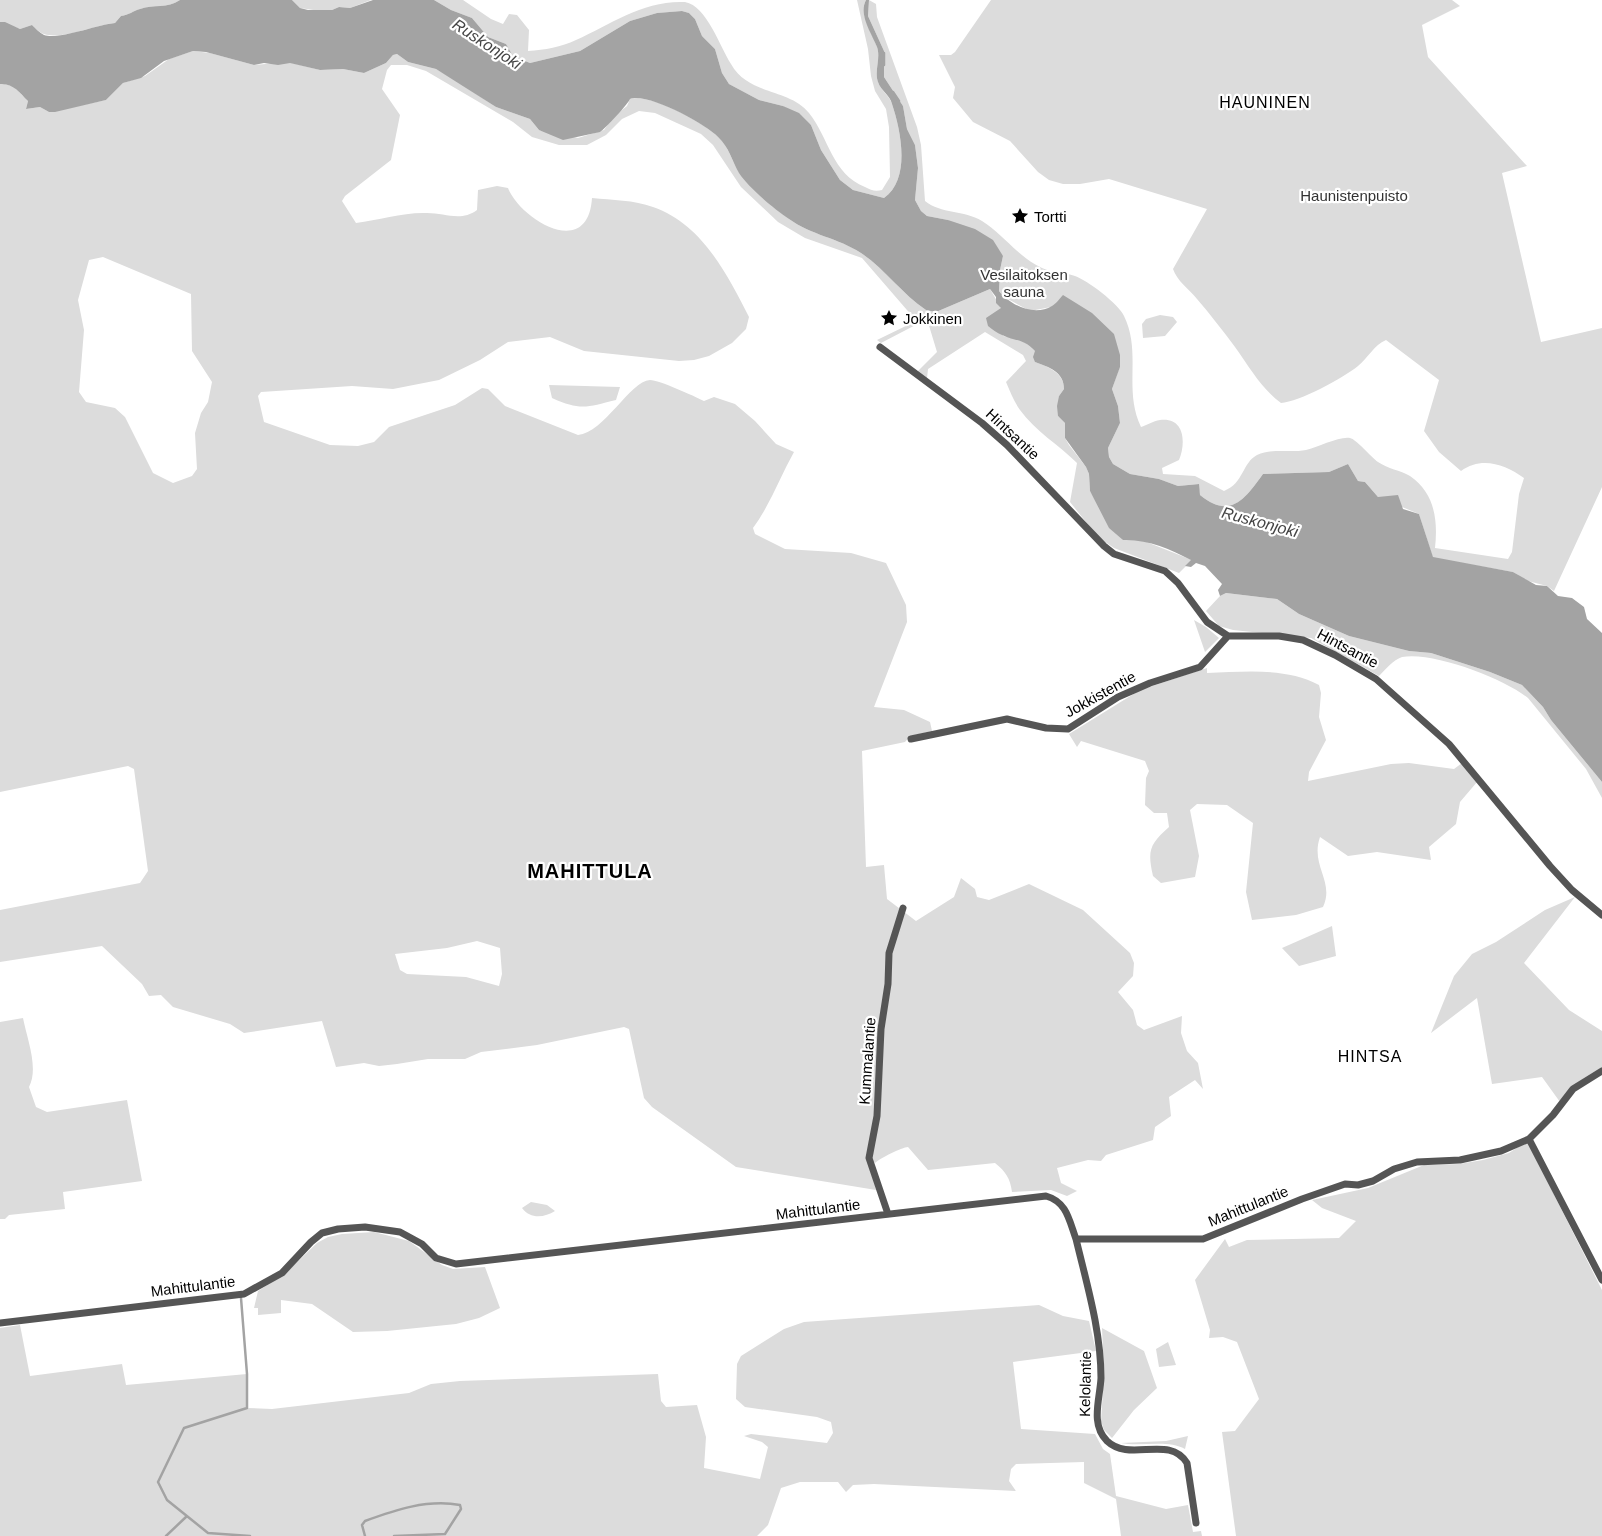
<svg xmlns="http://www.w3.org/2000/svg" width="1602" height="1536" font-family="Arial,sans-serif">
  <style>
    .green { fill: #dcdcdc; fill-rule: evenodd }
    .water { fill: #a3a3a3 }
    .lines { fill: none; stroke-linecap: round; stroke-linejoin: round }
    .stream { stroke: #a3a3a3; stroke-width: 2.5 }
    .street { stroke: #555; stroke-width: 7 }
    .labels { text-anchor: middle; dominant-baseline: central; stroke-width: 4.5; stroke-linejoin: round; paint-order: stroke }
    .park-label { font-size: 15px; fill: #333; stroke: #fff }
    .poi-label { font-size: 15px; fill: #000; stroke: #fff; text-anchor: start }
    .street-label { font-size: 15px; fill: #000; stroke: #fff }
    .water-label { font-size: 16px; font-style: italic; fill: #444; stroke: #fff }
    .neighbourhood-label { font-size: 16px; letter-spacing: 1px; fill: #000; stroke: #fff }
    .district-label { font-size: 20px; font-weight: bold; letter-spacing: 1px; fill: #000; stroke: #fff }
  </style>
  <rect width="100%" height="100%" fill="#fff"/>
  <path class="green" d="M0,0H180C167,9 154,4 140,9C133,11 129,15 121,16L115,23C94,25 63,40 44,34C40,33 35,28 32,25L20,29L0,22Z
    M292,0H371L350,8L339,7L332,10L320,11L300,8Z
    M434,0H463L491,19L503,24L509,14L517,15L529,30L528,51C545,50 561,47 576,40C611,24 644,0 685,2C707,6 720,47 731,64C749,96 789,88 809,113C829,138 832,174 865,187C871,190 875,192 882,190L890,177L889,127L886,109L875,91L871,76L868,49L857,0H866C858,14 873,34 877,47C881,58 874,71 878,82C881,91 890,96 892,104C901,131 911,179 884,198L853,190L840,180L821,150L811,125L783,106L759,100L729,84L722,73L715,49L702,36L695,19L689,13L682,11L657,13L630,21L580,51L530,63L513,56L506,44L488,37L472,18L451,10Z
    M869,0L876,4L877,17L917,127L921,145L925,201C941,214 964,210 982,221C1003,234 1018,257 1042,268C1052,273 1064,272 1075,276C1087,280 1119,304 1124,316C1142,353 1123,389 1141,427C1147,425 1153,421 1160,420C1185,417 1186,443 1179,460L1162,468L1163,474L1195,476L1224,491C1244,483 1242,463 1257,455C1272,448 1290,453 1306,450C1318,447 1340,436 1350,438C1356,439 1371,457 1378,462C1388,469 1400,470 1410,476C1435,493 1438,521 1435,548L1508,559L1512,552L1519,494L1524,478C1505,464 1481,456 1461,471L1439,452L1424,431L1439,380L1386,340C1374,345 1368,358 1358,366C1343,378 1299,402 1281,403C1261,388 1250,368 1235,347C1223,331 1210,314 1197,299C1189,289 1177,281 1173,269L1207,209L1109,179L1080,184H1063L1049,180L1038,172L1010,141L973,122L953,98L955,87L939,55H951L955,52L991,0H1452L1460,6L1422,25L1428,57L1527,166L1502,173L1541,342L1602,328V487L1554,591L1547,586L1528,581L1513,572L1433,558L1419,514L1378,497L1365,482L1358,481L1348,464L1329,472L1263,474C1245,499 1230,520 1200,495L1198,484L1178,486L1159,479L1130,474L1113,464L1109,457L1108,448L1120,423L1118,406L1112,389L1120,366L1051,307L1030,311L1004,297L999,291L1000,270L1003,256L948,220L927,216L921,211L915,200L918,168L915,145L907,129L903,106L884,77V51L868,16Z
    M193,51L210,53L254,65L288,62L320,70L343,69L364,73L386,63L393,55L397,54L408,62L436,69L452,78L496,107L530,119L539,130L578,138L604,130L613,117L627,106L630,99C648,92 705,123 718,137C728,146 731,158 737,169C744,181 778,211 789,219C811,235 838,238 861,253C885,269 902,294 926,310L936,312L990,289L1001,308L1003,336C1017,338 1025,341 1035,351V362C1049,367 1064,373 1064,389L1059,396L1058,416L1065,423V438L1069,445L1086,467L1089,474L1090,491L1123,540L1139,539L1192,560L1179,573L1114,548L1098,537L1070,502L1077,463C1059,445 1035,431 1020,410C1014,402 1010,391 1006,382L1026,361L1023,355L985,332L928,369L927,378L917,372L937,352L927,319L881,343L877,340L912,323L913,317L862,258L805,238L778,222L741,187L713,145L701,134L655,113L639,111L622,119L606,135L587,145H559L532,137L513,122L426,71L407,65H391L387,70L382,89L400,115L391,160L345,196L342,201L356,223C379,220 404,212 427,213C445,213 461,222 477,210L478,190L497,186L508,188C520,219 588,261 592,198C612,200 634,200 653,207C702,224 727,274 749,317L746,329L732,343L709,356L694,360L679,361L584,351L550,337L508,342L480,360L439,380L393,389L352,386L261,392L258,396L264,422L330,445L358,446L374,442L389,427L455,405L482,388L488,389L505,406L578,435C604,433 630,381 650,380C659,380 694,396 704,401L714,397L735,404L755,421L776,444L794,452C780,477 770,505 753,528L755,534L785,549L851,553L886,563L906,605L907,622L874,707L904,710L930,722L932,731L910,736L905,742L862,751L866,867L884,865L887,899L916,921L954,897L961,878L975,889L977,897L989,900L1029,884L1083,910L1130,953L1134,963L1133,976L1118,992L1133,1010L1137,1025L1144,1030L1182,1016L1181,1033L1187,1051L1198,1063L1203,1089L1195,1080L1169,1097L1171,1116L1155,1127L1153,1140L1106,1155L1101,1161L1088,1160L1057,1168L1061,1183L1077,1191L1067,1196L1051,1190L1012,1192C1010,1178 1006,1172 995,1163L928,1170L908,1147C902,1147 879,1159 875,1163L870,1158L876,1190L736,1167L652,1107L644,1098L629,1029L624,1027L537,1045L481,1052L465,1059H428L397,1064L379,1066L364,1063L336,1067L322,1021L244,1033L230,1024L173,1007L161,995L149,996L142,984L102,946L0,962V910L140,883L148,871L134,769L128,766L0,792V83L13,86L28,101L26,109L40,107L49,112L106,100L123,83L145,76L169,59ZM103,257L191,294L192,351L212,382L208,402L201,413L195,433L197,469L192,476L173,483L153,473L125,417L115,408L86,402L79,392L84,330L78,300L89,260ZM477,941L500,948L502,974L499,986L466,977L407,974L400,970L395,954L447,948Z
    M1160,315L1173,317L1177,322L1165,336L1143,338L1142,324L1146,319Z
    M549,385L620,387L616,400C587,407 581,411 552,398Z
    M1226,593L1277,599L1299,614L1349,636L1409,651L1431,653L1490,672L1522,685L1543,707L1551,720L1602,782V798L1586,769L1528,698C1505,679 1433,651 1402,657C1393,660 1386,669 1379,676L1311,638L1233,630L1219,626L1206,611L1220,596Z
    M1194,620L1206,627L1219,638L1205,652Z
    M1207,668V673C1244,672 1286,667 1319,685L1321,693L1319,717L1326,740L1309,772L1308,781L1391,764L1409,763L1454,769L1462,763L1477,782L1460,802L1456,824L1429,847L1431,860L1377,852L1348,856L1320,837C1310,866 1335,881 1323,907L1296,915L1252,920L1246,892L1253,823L1227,805L1197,804L1190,810L1199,856L1195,877L1161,883L1153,876C1147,850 1150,844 1169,827L1167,813H1154L1145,805L1146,778L1149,771L1145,761L1081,741L1077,747L1069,734L1140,690Z
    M1575,897L1524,963L1569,1010L1602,1031V1067C1586,1077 1570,1085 1560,1102L1542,1077L1492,1084L1477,998L1431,1033L1454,976L1472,954L1496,942L1545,910Z
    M1332,926L1336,956L1299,966L1282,948Z
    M23,1018C27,1039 39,1068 29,1087L36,1107L47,1112L127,1100L142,1181L63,1192L65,1209L9,1215L5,1219H0V1022Z
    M1527,1141L1602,1290V1536H1236L1222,1432L1235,1431L1259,1399L1237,1342L1223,1337L1209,1338L1210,1330L1195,1280L1225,1239L1229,1247L1247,1240L1339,1238L1356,1221L1322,1208L1312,1200L1368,1188L1424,1165L1459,1164L1483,1160L1509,1153Z
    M531,1202L547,1205L555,1211C544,1218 530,1219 522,1208Z
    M374,1232L409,1241L442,1265L453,1269L485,1267L500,1308L479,1318L456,1324L387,1331L353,1332L312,1304L281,1300V1313L258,1315V1308H254L258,1291L286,1273L317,1243L328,1237L342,1234Z
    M1039,1305L1063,1316L1089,1321L1096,1351L1013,1362L1021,1429L1095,1434L1103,1449L1110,1454L1116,1496L1166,1509L1188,1505L1193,1532L1201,1531L1202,1536H1121L1116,1499L1084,1483V1462L1016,1464L1011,1469L1009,1481L1016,1491L874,1484L853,1485L846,1492L838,1482H800L781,1488L768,1525L757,1536H0V1328L20,1325L30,1376L122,1364L126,1385L247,1374V1408L272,1409L409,1393L431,1384L460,1381L658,1374L661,1401L666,1407L697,1405L706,1437L704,1468L760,1479L768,1447L762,1442L744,1436L751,1434L827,1443L833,1433L831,1422L817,1417L745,1407L736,1399L737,1364L741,1356L784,1329L804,1322Z
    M1102,1328L1144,1351L1157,1388L1134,1410L1112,1438L1104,1430L1101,1421L1104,1374Z
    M1168,1342L1176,1365L1159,1367L1156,1349Z
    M1188,1436L1185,1449C1168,1439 1141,1447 1121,1443L1166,1441Z"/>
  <path class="water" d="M180,0H292L300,8L308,10H332L339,7L350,8L373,0H434L451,10L472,18L488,37L506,44L513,56L530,63L580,51L630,21L657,13L682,11L689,13L695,19L702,36L715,49L722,73L729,84L759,100L783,106L799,113L811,125L821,150L840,180L853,190L884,198C911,179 901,131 892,104C890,95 881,91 878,82C874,71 881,58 877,47C872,34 858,15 866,0H869L868,16L884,51V77L903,106L907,129L915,145L918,168L915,200L921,211L927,216L948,220L975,229L993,240L1003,256L1000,270L999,291C1010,305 1034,317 1052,306C1056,304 1060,298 1063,295L1092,313L1114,334L1120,355V367L1112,389L1118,406L1120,423L1108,448L1109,457L1113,464L1130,474L1159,479L1178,486L1199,484L1200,495C1230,520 1245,499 1263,474L1329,472L1348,464L1358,481L1365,482L1378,497L1398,495L1403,509L1419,514L1433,557L1513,572L1536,585L1547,586L1558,596L1572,598L1584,607L1587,619L1602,633V782L1551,720L1543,707L1522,685L1490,672L1431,653L1409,651L1349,636L1299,614L1277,599L1226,593L1220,596L1218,590L1222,584L1205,566L1196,563L1191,567L1185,566L1191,560C1170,549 1147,539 1123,540L1109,528L1090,491L1089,474L1086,467L1065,438V423L1058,416L1057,406L1059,396L1064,389C1064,372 1049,367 1035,362L1033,357L1035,351C1022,338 1017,342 1002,335C997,333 992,329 988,326L986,318L1001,308L996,303V297L990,289L936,312L926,310C902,294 885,269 861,253C838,238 811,235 789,219C774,209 748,187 739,173C732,161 729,147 718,137C706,124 647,92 630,99C629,103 604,130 600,132L563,140L539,130L530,119L496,107L436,69L408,62L397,54L393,55L386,63L364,73L343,69L320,70L290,63L278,65L264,63L254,65L206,52L193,51L164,61L141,78L123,83L106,100L55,112H49L40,107L26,109L28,101C19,92 13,83 0,84V22H5L20,29L32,25C35,28 40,33 44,35C59,40 96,25 115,23L121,16C129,15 133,11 140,9C154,4 167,9 180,0Z"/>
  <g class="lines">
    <path class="stream" d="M884,65V53
      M893,92L899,101
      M241,1298L247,1374V1408L184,1428L158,1482L167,1500L208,1533L250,1536
      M166,1536L187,1516
      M365,1536L362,1525L365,1521C395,1510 427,1499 460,1505L461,1509L445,1534L394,1536"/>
    <path class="street" d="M880,347L982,423L1007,445L1104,546L1114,554L1165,571L1178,583L1207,622L1228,636H1279L1303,640L1335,655L1376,679L1449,744L1550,866L1572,890L1602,915
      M911,739L1007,719L1046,728L1068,729L1118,697L1150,683L1200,667L1228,636
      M1529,1139L1602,1280
      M888,1214L869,1158L877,1116L881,1029L888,984L889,953L903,908
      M1076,1239C1087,1285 1101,1331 1101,1378C1100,1399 1090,1424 1107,1441C1130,1463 1169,1434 1187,1463L1196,1523
      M0,1323L244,1294L282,1273L311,1242L322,1233L338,1229L365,1227L400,1232L422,1244L436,1258L456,1264L1046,1196C1067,1202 1069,1220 1076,1239H1203L1302,1199L1345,1184L1358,1185L1373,1181L1394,1169L1417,1162L1460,1160L1501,1151L1529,1139L1553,1115L1573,1089L1602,1071"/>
  </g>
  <defs>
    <g id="sight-bare" transform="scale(1.35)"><path d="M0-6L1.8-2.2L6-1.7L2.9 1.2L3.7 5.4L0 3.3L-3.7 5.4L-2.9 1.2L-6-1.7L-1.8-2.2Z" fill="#000" stroke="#fff" stroke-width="2.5" paint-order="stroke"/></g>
  </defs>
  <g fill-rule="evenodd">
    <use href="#sight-bare" x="1020" y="216"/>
    <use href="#sight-bare" x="889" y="318"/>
  </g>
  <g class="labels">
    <g class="park-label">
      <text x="1354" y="195">Haunistenpuisto</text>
      <text x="1024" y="274">Vesilaitoksen<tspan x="1024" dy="17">sauna</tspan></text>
    </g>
    <g class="poi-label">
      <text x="1034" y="216">Tortti</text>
      <text x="903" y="318">Jokkinen</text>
    </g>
    <g class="street-label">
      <text transform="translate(1013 434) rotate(43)">Hintsantie</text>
      <text transform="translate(1348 648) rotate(28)">Hintsantie</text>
      <text transform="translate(1100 694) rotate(-29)">Jokkistentie</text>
      <text transform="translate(867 1061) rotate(-86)">Kummalantie</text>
      <text transform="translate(1248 1206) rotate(-22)">Mahittulantie</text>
      <text transform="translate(818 1209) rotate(-7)">Mahittulantie</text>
      <text transform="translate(193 1286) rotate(-7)">Mahittulantie</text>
      <text transform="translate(1085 1384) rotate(-89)">Kelolantie</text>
    </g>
    <g class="water-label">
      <text transform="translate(487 44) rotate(33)">Ruskonjoki</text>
      <text transform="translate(1260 522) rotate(15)">Ruskonjoki</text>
    </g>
    <g class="neighbourhood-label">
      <text x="1265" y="102">HAUNINEN</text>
      <text x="1370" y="1056">HINTSA</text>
    </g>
    <g class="district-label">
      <text x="590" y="871">MAHITTULA</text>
    </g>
  </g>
</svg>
